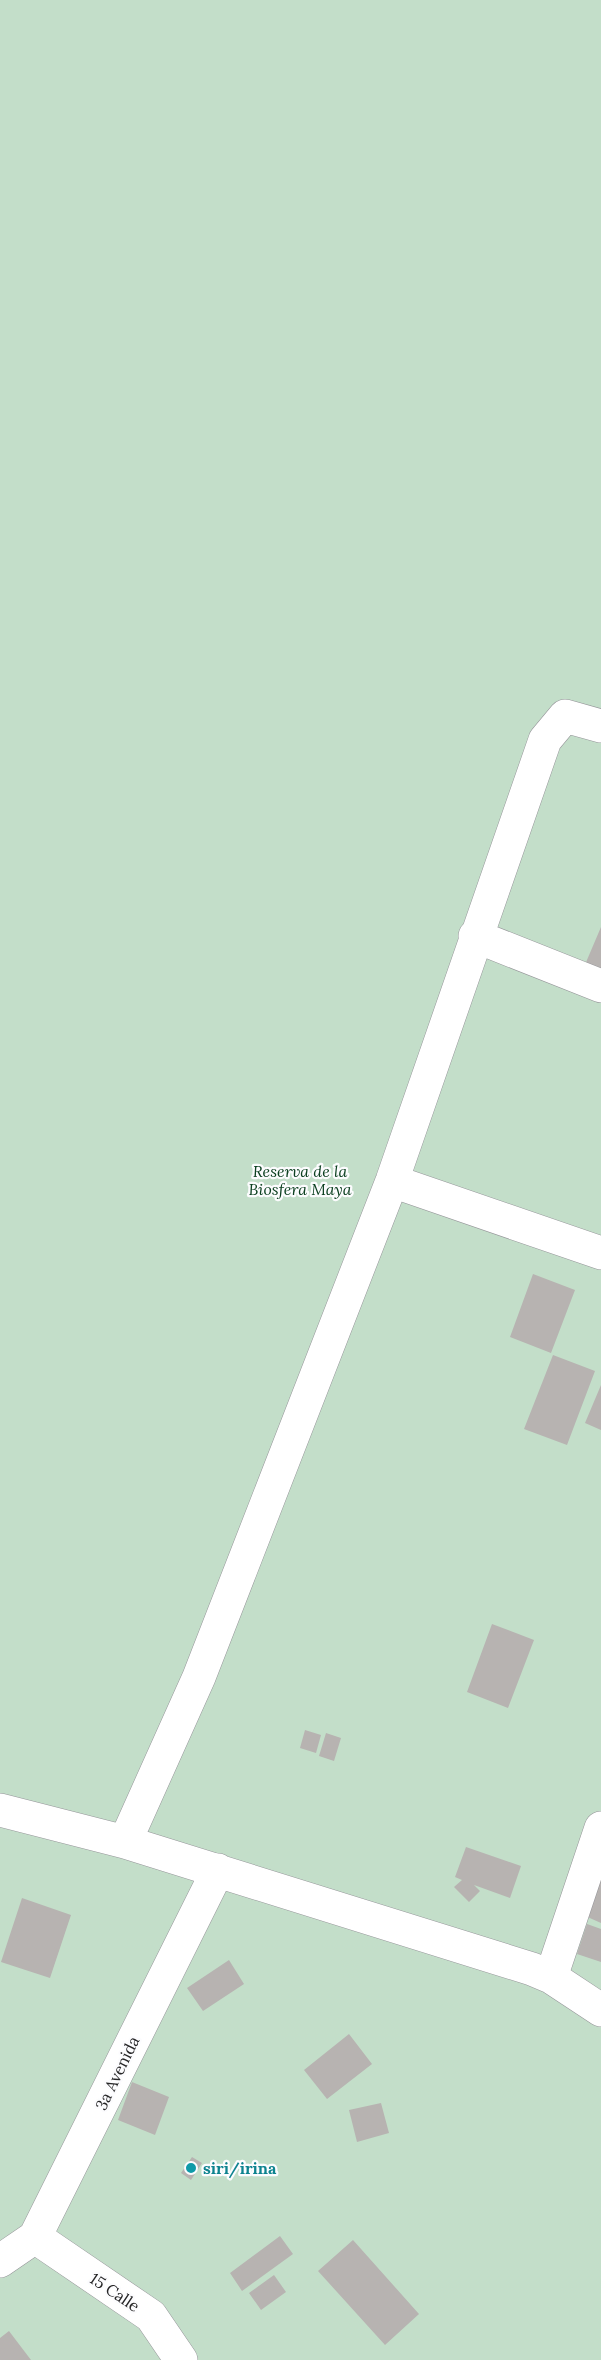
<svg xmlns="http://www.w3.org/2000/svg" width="601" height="2360" font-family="Lora,serif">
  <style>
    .green { fill: #c3dec9 }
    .building { fill: #b7b3b1 }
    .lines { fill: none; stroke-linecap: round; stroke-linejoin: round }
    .minor-casing { stroke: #96969a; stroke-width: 34 }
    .minor { stroke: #fff; stroke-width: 33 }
    .culture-dot { fill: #0f9aa8; stroke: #fcfcfe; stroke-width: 2 }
    .labels { text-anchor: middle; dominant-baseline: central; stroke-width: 4.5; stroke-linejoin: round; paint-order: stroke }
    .park-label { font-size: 16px; font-style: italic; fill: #0c4020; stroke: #fcfcfe }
    .street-label { font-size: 16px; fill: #262627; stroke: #fcfcfe }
    .culture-label { font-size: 16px; font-weight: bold; fill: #0d838f; stroke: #fcfcfe; text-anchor: start }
  </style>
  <rect width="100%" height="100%" fill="#eeeef3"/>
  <path class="green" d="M0,0H601V2360H0Z"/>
  <path class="building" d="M601,927V974L584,967Z
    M533,1274L575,1290L551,1353L510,1337Z
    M553,1355L595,1371L567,1445L524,1429Z
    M601,1385V1430L585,1423Z
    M492,1624L534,1640L508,1708L467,1692Z
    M305,1730L321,1735L316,1753L300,1748Z
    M326,1733L341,1738L334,1761L319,1756Z
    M466,1847L521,1866L510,1898L474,1885L480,1891L469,1902L454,1887L462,1880L455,1877Z
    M601,1878V1923L583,1915Z
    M22,1898L71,1915L50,1978L1,1962Z
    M587,1924L601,1929V1962L577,1954Z
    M229,1960L244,1984L203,2011L187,1988Z
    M349,2034L372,2064L327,2099L304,2070Z
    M132,2082L169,2097L155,2135L118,2120Z
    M381,2103L389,2133L357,2142L349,2110Z
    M192,2157L202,2163L191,2180L181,2173Z
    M280,2236L293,2254L242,2291L230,2273Z
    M353,2240L419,2314L385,2345L318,2271Z
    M274,2275L286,2292L261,2310L249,2293Z
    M9,2331L31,2360H0V2338Z"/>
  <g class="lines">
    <g class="minor-casing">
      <path id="minor" d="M475,936L601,986
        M392,1181L601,1253
        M0,1810L125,1842L532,1969L551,1977L601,2010
        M125,1842L199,1677L392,1181L545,740L565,716L601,726
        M551,1977L601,1828
        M35,2237L151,2316L181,2360
        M0,2261L35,2237L218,1870"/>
    </g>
    <use href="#minor" class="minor"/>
  </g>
  <circle class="culture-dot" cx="191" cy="2168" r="6"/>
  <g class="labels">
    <g class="park-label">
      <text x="300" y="1171">Reserva de la<tspan x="300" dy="18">Biosfera Maya</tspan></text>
    </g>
    <g class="street-label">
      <text transform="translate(117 2073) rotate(-64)">3a Avenida</text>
      <text transform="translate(115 2292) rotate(34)">15 Calle</text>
    </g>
    <g class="culture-label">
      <text x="203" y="2168">siri/irina</text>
    </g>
  </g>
</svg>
